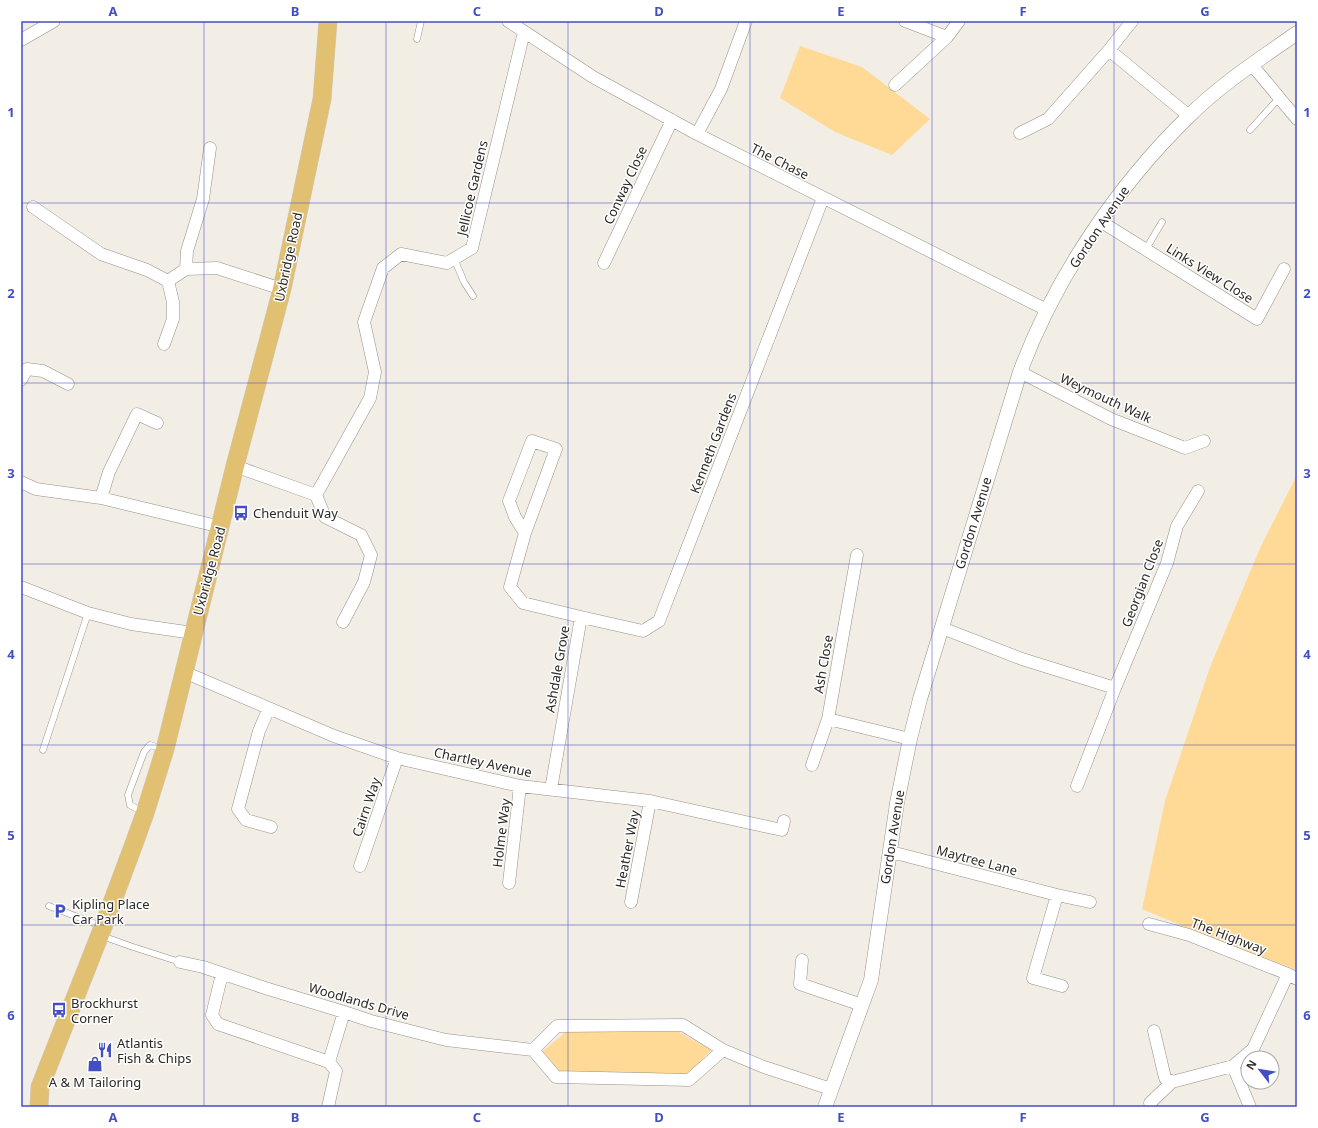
<svg xmlns="http://www.w3.org/2000/svg" width="1318" height="1128" font-family="'Noto Sans',sans-serif">
  <style>
    .green { fill: #ffd996 }
    .lines { fill: none; stroke-linecap: round; stroke-linejoin: round }
    .service-casing { stroke: #969189; stroke-width: 7 }
    .minor-casing { stroke: #969189; stroke-width: 13 }
    .tertiary-casing { stroke: #969189; stroke-width: 15 }
    .primary-casing { stroke: #cccccb; stroke-width: 19 }
    .service { stroke: #fff; stroke-width: 6 }
    .minor { stroke: #fff; stroke-width: 12 }
    .tertiary { stroke: #fff; stroke-width: 14 }
    .primary { stroke: #e2c072; stroke-width: 18 }
    .grid { fill: none; stroke: #424fc3; stroke-width: 1; stroke-opacity: 0.55 }
    .labels { text-anchor: middle; dominant-baseline: central; stroke-width: 3; stroke-linejoin: round; paint-order: stroke }
    .street-label { font-size: 13px; fill: #2b2926; stroke: #fff }
    .poi-label { font-size: 13px; fill: #2b2926; stroke: #fff; text-anchor: start }
    .neatline { fill: none; stroke: #424fc3; stroke-width: 1.5 }
    .grid-label { font-size: 13px; text-anchor: middle; font-weight: bold; fill: #424fc3 }
  </style>
  <rect width="100%" height="100%" fill="#f3eee5"/>
  <path class="green" d="M800,46L862,67L930,119L892,155L835,132L780,98Z
    M1297,475V970L1209,937L1142,909L1165,801L1210,667L1261,546Z
    M569,1029L677,1031L711,1050L687,1076L559,1071L543,1051Z"/>
  <g class="lines">
    <g class="service-casing">
      <path id="service" d="M417,39L421,21
        M1250,130L1279,98
        M1146,249L1162,222
        M454,258L464,282L473,296
        M43,750L88,613
        M143,812L130,805L128,795L144,752L150,745L164,749
        M49,906L101,926
        M102,936L133,947L180,962"/>
    </g>
    <g class="minor-casing">
      <path id="minor" d="M508,21L593,77L697,134L1047,310
        M905,21L947,37
        M21,40L54,21
        M1109,50L1189,116
        M1252,65L1297,119
        M895,85L947,37L959,21
        M1020,133L1048,119L1109,50L1132,21
        M697,134L721,89L746,21
        M33,207L101,254L147,270L168,281L186,269L217,268L282,289
        M1100,221L1257,319L1284,269
        M604,263L672,120
        M186,269L187,251L203,199L210,148
        M164,344L173,319V302L168,281
        M1020,372L1111,419L1185,448L1204,441
        M21,380L27,369L43,371L68,384
        M235,466L316,495L370,398L375,372L364,322L383,268L401,254L447,263L472,248L524,32
        M21,482L36,489L101,498L221,527
        M316,495L325,517L361,535L371,555L364,582L343,622
        M101,498L109,472L137,414L157,423
        M525,533L515,517L509,501L532,441L556,449L525,533L510,587L523,603L581,617L551,789
        M857,555L828,719L910,739
        M21,587L88,613L131,624L193,633
        M581,617L643,631L659,621L823,198
        M942,628L1022,659L1115,688
        M184,672L334,736L397,758L520,786L650,801L782,830L784,821
        M269,708L259,731L238,809L246,820L271,827
        M812,765L828,719
        M1077,786L1115,688L1167,563L1177,526L1198,491
        M889,855L899,854L1057,895L1090,902
        M360,866L397,758
        M509,883L520,786
        M1057,895L1033,978L1062,986
        M631,902L650,801
        M1149,924L1189,935L1288,974L1297,979
        M802,960L800,984L862,1005
        M180,962L203,967L265,988L344,1012L371,1021L446,1040L533,1050L556,1077L689,1080L723,1050
        M222,974L212,1015L218,1024L329,1062L336,1071L328,1107
        M1154,1031L1165,1078L1172,1082
        M533,1050L557,1026L683,1025L723,1050L764,1067L831,1089
        M329,1062L344,1012
        M1233,1066L1250,1107
        M1150,1103L1172,1082L1233,1066L1253,1049L1288,974"/>
    </g>
    <g class="tertiary-casing">
      <path id="tertiary" d="M825,1107L871,980L897,803L910,739L920,699L1020,372C1055,278 1117,186 1189,116C1221,84 1260,59 1297,33"/>
    </g>
    <g class="primary-casing">
      <path id="primary" d="M39,1107L40,1087L103,927L135,841L145,813L165,749L235,466L282,289L322,99L328,21"/>
    </g>
    <use href="#service" class="service"/>
    <use href="#minor" class="minor"/>
    <use href="#tertiary" class="tertiary"/>
    <use href="#primary" class="primary"/>
  </g>
  <path class="grid" d="M204,21V1107M386,21V1107M568,21V1107M750,21V1107M932,21V1107M1114,21V1107M21,203H1297M21,383H1297M21,564H1297M21,745H1297M21,925H1297"/>
  <defs>
    <g id="bus-bare" transform="scale(1.2)"><path d="M-5-6H5V4H4V6H2V4H-2V6H-4V4H-5ZM-3.5-4V0h7V-4ZM-3.5 1.2v1.5H-2V1.2ZM2 1.2v1.5H3.5V1.2Z" fill="#424fc3" stroke="#fff" stroke-width="2.5" paint-order="stroke"/></g>
    <g id="parking-bare" transform="scale(1.2)"><path d="M-3.5-5.5H1a3.5 3.5 0 0 1 0 7H-1V5.5H-3.5ZM-1-3.4V-.6H.8a1.4 1.4 0 0 0 0-2.8Z" fill="#424fc3" stroke="#fff" stroke-width="2.5" paint-order="stroke"/></g>
    <g id="restaurant-bare" transform="scale(1.2)"><path d="M-5-6h1v4h1v-4h1v4h1v-4h1v5L-1.5 .5V6h-2V.5L-5-1ZM5-6V6H3V1.5H1.5Q1.5-4 5-6Z" fill="#424fc3" stroke="#fff" stroke-width="2.5" paint-order="stroke"/></g>
    <g id="shop-bare" transform="scale(1.2)"><path d="M-5-2.5h2.3a2.7 3.5 0 0 1 5.4 0H5L5.5 6h-11ZM-1.5-2.5h3a1.5 2.3 0 0 0-3 0Z" fill="#424fc3" stroke="#fff" stroke-width="2.5" paint-order="stroke"/></g>
  </defs>
  <g fill-rule="evenodd">
    <use href="#bus-bare" x="241" y="513"/>
    <use href="#parking-bare" x="60" y="911"/>
    <use href="#bus-bare" x="59" y="1010"/>
    <use href="#restaurant-bare" x="105" y="1050"/>
    <use href="#shop-bare" x="95" y="1064"/>
  </g>
  <g class="labels">
    <g class="street-label">
      <text transform="translate(780 161) rotate(27)">The Chase</text>
      <text transform="translate(625 185) rotate(-65)">Conway Close</text>
      <text transform="translate(472 188) rotate(-77)">Jellicoe Gardens</text>
      <text transform="translate(1099 227) rotate(-56)">Gordon Avenue</text>
      <text transform="translate(288 257) rotate(-78)">Uxbridge Road</text>
      <text transform="translate(1210 273) rotate(32)">Links View Close</text>
      <text transform="translate(1106 398) rotate(25)">Weymouth Walk</text>
      <text transform="translate(713 443) rotate(-69)">Kenneth Gardens</text>
      <text transform="translate(973 523) rotate(-73)">Gordon Avenue</text>
      <text transform="translate(209 571) rotate(-75)">Uxbridge Road</text>
      <text transform="translate(1142 583) rotate(-69)">Georgian Close</text>
      <text transform="translate(823 664) rotate(-80)">Ash Close</text>
      <text transform="translate(557 669) rotate(-80)">Ashdale Grove</text>
      <text transform="translate(483 762) rotate(12)">Chartley Avenue</text>
      <text transform="translate(366 807) rotate(-71)">Cairn Way</text>
      <text transform="translate(501 833) rotate(-83)">Holme Way</text>
      <text transform="translate(892 837) rotate(-81)">Gordon Avenue</text>
      <text transform="translate(627 849) rotate(-79)">Heather Way</text>
      <text transform="translate(977 860) rotate(15)">Maytree Lane</text>
      <text transform="translate(1229 936) rotate(21)">The Highway</text>
      <text transform="translate(359 1001) rotate(16)">Woodlands Drive</text>
    </g>
    <g class="poi-label">
      <text x="253" y="513">Chenduit Way</text>
      <text x="72" y="904">Kipling Place<tspan x="72" dy="15">Car Park</tspan></text>
      <text x="71" y="1003">Brockhurst<tspan x="71" dy="15">Corner</tspan></text>
      <text x="117" y="1043">Atlantis<tspan x="117" dy="15">Fish &amp; Chips</tspan></text>
      <text x="95" y="1082" text-anchor="middle">A &amp; M Tailoring</text>
    </g>
  </g>
  <rect width="1318" height="1128" fill="none" stroke="#ffffff" stroke-width="44"/>
  <g transform="translate(1260 1070) rotate(301)"><circle r="19" fill="#ffffff" stroke="#aaa9a8"/>
  <path d="M0-3L7 15L0 10L-7 15Z" fill="#424fc3"/>
  <text y="-6" font-size="11" font-weight="bold" text-anchor="middle" fill="#2b2926">N</text>
  </g>
  <rect x="22" y="22" width="1274" height="1084" class="neatline"/>
  <g class="grid-label">
    <text x="113" y="16">A</text>
    <text x="295" y="16">B</text>
    <text x="477" y="16">C</text>
    <text x="659" y="16">D</text>
    <text x="841" y="16">E</text>
    <text x="1023" y="16">F</text>
    <text x="1205" y="16">G</text>
    <text x="11" y="117">1</text>
    <text x="1307" y="117">1</text>
    <text x="11" y="298">2</text>
    <text x="1307" y="298">2</text>
    <text x="11" y="478">3</text>
    <text x="1307" y="478">3</text>
    <text x="11" y="659">4</text>
    <text x="1307" y="659">4</text>
    <text x="11" y="840">5</text>
    <text x="1307" y="840">5</text>
    <text x="11" y="1020">6</text>
    <text x="1307" y="1020">6</text>
    <text x="113" y="1122">A</text>
    <text x="295" y="1122">B</text>
    <text x="477" y="1122">C</text>
    <text x="659" y="1122">D</text>
    <text x="841" y="1122">E</text>
    <text x="1023" y="1122">F</text>
    <text x="1205" y="1122">G</text>
  </g>
</svg>
